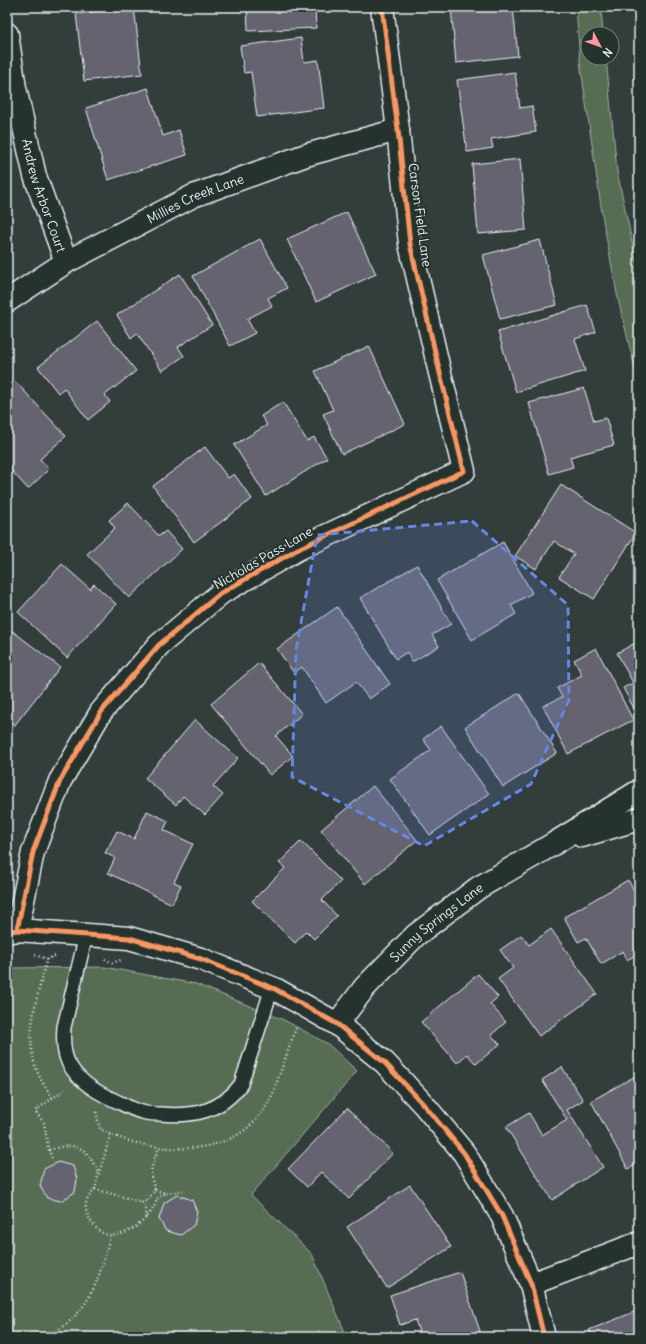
<svg xmlns="http://www.w3.org/2000/svg" width="646" height="1344" font-family="Delius,sans-serif">
  <style>
    .green { fill: #566d52; stroke: #9fafa5 }
    .building { fill: #666471; stroke: #e8f1f8 }
    .lines { fill: none; stroke-linecap: round; stroke-linejoin: round }
    .service-casing { stroke: #e8f1f8; stroke-width: 16 }
    .minor-casing { stroke: #e8f1f8; stroke-width: 25 }
    .path { stroke: #e8f1f8; stroke-width: 2.5; stroke-dasharray: 1 3; stroke-linecap: butt }
    .service { stroke: #26332d; stroke-width: 13 }
    .minor { stroke: #26332d; stroke-width: 22 }
    .cycleway-casing { stroke: #26332d; stroke-width: 8 }
    .cycleway { stroke: #f99763; stroke-width: 5 }
    .marked { fill: #6487e3; fill-opacity: 0.2; stroke: #6487e3; stroke-width: 3; stroke-dasharray: 8 5; stroke-linejoin: round }
    .labels { text-anchor: middle; dominant-baseline: central; stroke-width: 4; stroke-linejoin: round; paint-order: stroke }
    .street-label { font-size: 13px; fill: #e8f1f8; stroke: #26332d }
  </style>
  <rect width="100%" height="100%" fill="#333d3b"/>
  <filter id="ink" filterUnits="userSpaceOnUse"><feTurbulence type="fractalNoise" baseFrequency=".025" numOctaves="2"/><feDisplacementMap in="SourceGraphic" scale="8" xChannelSelector="R" yChannelSelector="G"/><feConvolveMatrix kernelMatrix="1 2 1 2 8 2 1 2 1" color-interpolation-filters="sRGB"/></filter>
  <g filter="url(#ink)">
    <path class="green" d="M576,7H601L603,34H588V58H606L617,171L639,275V385L618,299L603,220L580,62Z
      M104,967L196,984L284,1020L328,1044L357,1071L251,1195L312,1254L347,1337H7V968Z"/>
    <path class="building" d="M134,7L142,74L84,81L76,14Z
      M247,7H315L316,28L248,31Z
      M451,7H513L518,56L456,63Z
      M301,38L304,62L318,60L324,108L257,117L251,72L244,73L240,46Z
      M515,72L520,108L532,106L536,132L491,139L493,148L467,152L457,80Z
      M148,88L163,136L179,130L187,155L108,180L86,108Z
      M520,159L526,230L478,234L472,164Z
      M347,212L376,274L316,302L287,239Z
      M260,239L287,288L268,298L272,306L247,319L255,333L230,346L193,276Z
      M540,240L557,305L500,319L483,255Z
      M180,274L212,325L178,347L184,356L162,371L137,333L131,338L117,315Z
      M587,305L596,332L575,339L585,371L516,392L498,332Z
      M97,321L136,371L105,395L110,402L88,420L64,388L58,393L38,367Z
      M369,346L405,424L342,454L323,414L333,410L315,371Z
      M14,380L66,436L40,459L49,469L28,489L7,466V387Z
      M584,388L594,421L606,418L614,445L570,457L573,467L549,474L529,403Z
      M283,402L307,441L314,437L327,458L266,496L234,445L267,425L261,416Z
      M205,447L228,478L234,474L252,499L194,542L153,486Z
      M561,485L636,533L594,599L559,577L574,554L554,541L536,569L515,556Z
      M128,503L159,536L166,531L182,549L129,598L87,554L115,528L109,520Z
      M503,542L532,593L511,605L516,614L472,640L437,580Z
      M62,564L90,589L94,584L116,604L67,658L18,612Z
      M417,565L451,624L432,635L439,646L412,662L407,652L396,659L360,598Z
      M337,607L390,684L369,699L356,682L326,703L302,667L294,673L277,649Z
      M7,627L60,667L14,726L7,721Z
      M639,641V713L637,714L623,688L633,683L617,653Z
      M596,648L633,720L568,754L543,706L562,697L557,688L582,675L574,660Z
      M259,663L302,714L276,736L293,756L270,775L211,704Z
      M519,693L557,753L503,787L465,727Z
      M195,720L238,758L213,786L223,795L205,815L183,796L176,805L145,778Z
      M441,726L489,794L430,835L390,779L431,750L423,739Z
      M373,786L417,840L365,884L321,830Z
      M147,811L168,821L164,830L193,844L174,882L181,885L172,904L108,873L115,858L105,853L117,831L134,839Z
      M301,841L341,881L322,900L337,916L314,939L306,931L295,943L252,901L285,868L279,863Z
      M628,880L639,899V953L627,960L623,951L601,964L586,938L578,942L564,917Z
      M551,929L597,994L539,1036L498,979L513,968L500,950L521,935L529,945Z
      M478,974L498,997L490,1004L506,1022L491,1035L500,1044L476,1064L467,1054L457,1063L421,1022Z
      M562,1067L583,1100L567,1110L603,1167L552,1200L506,1127L529,1113L542,1135L567,1120L542,1080Z
      M639,1074V1163L628,1169L591,1101Z
      M347,1108L393,1153L349,1199L321,1172L307,1187L288,1169Z
      M58,1162L73,1166L77,1179L75,1192L61,1201L47,1198L40,1186L44,1169Z
      M410,1185L451,1247L387,1288L347,1227Z
      M177,1195L192,1200L197,1212L194,1225L181,1235L166,1231L159,1219L164,1203Z
      M460,1272L482,1337H421L415,1320L400,1325L390,1295Z
      M639,1310V1337H592L589,1330Z"/>
    <g class="lines">
      <g class="service-casing">
        <path id="service" d="M86,935L64,1027C63,1039 63,1051 68,1062C77,1081 96,1092 114,1100C123,1104 133,1110 142,1112C148,1114 154,1114 160,1114C193,1117 221,1112 241,1084L272,988"/>
      </g>
      <g class="minor-casing">
        <g id="minor">
          <path id="s1" d="M7,34L15,88L35,176L66,262"/>
          <path id="s2" d="M7,301L66,262L193,196L306,155L398,130"/>
          <path d="M582,836L639,819"/>
          <path d="M17,930L33,852L60,781L101,712L159,645L221,593L298,549L464,471L439,369L410,244L398,130L382,7"/>
          <path d="M7,932L17,930L129,938L201,959L275,989L337,1024L385,1063L424,1105L464,1153L502,1216L531,1284L544,1337"/>
          <path id="s3" d="M337,1024L365,987L416,935L478,888L555,843L639,791"/>
          <path d="M531,1284L639,1243"/>
        </g>
      </g>
      <path class="path" d="M35,955L47,959L55,956
        M47,959C38,995 23,1035 37,1071C41,1081 47,1089 52,1098
        M105,959L112,963L121,960
        M96,1112L100,1129C143,1152 215,1160 253,1123C262,1114 268,1104 273,1093L296,1028
        M110,1135C107,1148 103,1160 99,1173C97,1178 97,1183 95,1188C93,1193 87,1197 86,1203C85,1208 87,1214 89,1218C92,1223 96,1229 101,1232C120,1245 153,1218 157,1199L166,1193
        M49,1150C63,1146 78,1142 88,1155C92,1160 95,1167 99,1172
        M52,1158L48,1147L44,1123L35,1111L65,1089
        M95,1189L141,1202L147,1201L155,1190C148,1170 152,1166 159,1147
        M155,1190L166,1193L183,1191
        M142,1202C147,1208 147,1212 145,1219
        M46,1337C90,1315 99,1280 110,1236"/>
      <use href="#service" class="service"/>
      <use href="#minor" class="minor"/>
      <g class="cycleway-casing">
        <path id="cycleway" d="M17,930L33,852L60,781L101,712L159,645L221,593L298,549L464,471L439,369L410,244L398,130L382,7
          M7,932L17,930L129,938L201,959L275,989L337,1024L385,1063L424,1105L464,1153L502,1216L531,1284L544,1337"/>
      </g>
      <use href="#cycleway" class="cycleway"/>
    </g>
  </g>
  <path class="marked" d="M472,521L568,605L569,700L531,784L424,846L292,777L296,650L317,535Z"/>
  <g class="labels">
    <g class="street-label">
      <text stroke="none"><textPath href="#s1" startOffset="166">Andrew Arbor Court</textPath></text>
      <text stroke="none"><textPath href="#s2" startOffset="215">Millies Creek Lane</textPath></text>
      <text transform="translate(420 215) rotate(82)">Carson Field Lane</text>
      <text transform="translate(263 558) rotate(-30)">Nicholas Pass Lane</text>
      <text stroke="none"><textPath href="#s3" startOffset="143">Sunny Springs Lane</textPath></text>
    </g>
  </g>
  <rect width="646" height="1344" fill="none" stroke="#26332d" stroke-width="24"/>
  <rect x="12" y="12" width="622" height="1320" fill="none" stroke="#e8f1f8" stroke-width="1.5" filter="url(#ink)"/>
  <g transform="translate(600 46) rotate(131)"><circle r="19" fill="#26332d" stroke="#747f7e"/>
  <path d="M0-3L7 15L0 10L-7 15Z" fill="#ff9aa2"/>
  <text y="-6" font-size="11" font-weight="bold" text-anchor="middle" fill="#e8f1f8">N</text>
  </g>
</svg>
